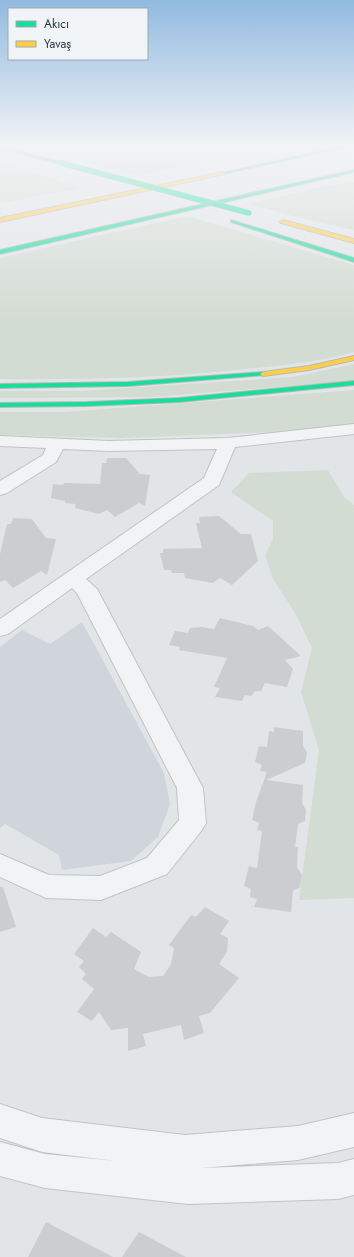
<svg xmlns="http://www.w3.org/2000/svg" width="354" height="1257" font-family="Jost,sans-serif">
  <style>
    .built { fill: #d0d5db }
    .green { fill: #d3dcd3 }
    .building { fill: #cbcdd0 }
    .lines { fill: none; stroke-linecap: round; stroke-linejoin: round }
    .street-casing { stroke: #c0c3c6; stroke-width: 2 }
    .fast-casing { stroke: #b5b8bd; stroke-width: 2 }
    .slow-casing { stroke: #b5b8bd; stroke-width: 2 }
    .street { fill: #f2f3f4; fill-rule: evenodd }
    .fast { fill: #16e098; fill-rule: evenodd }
    .slow { fill: #ffcf43; fill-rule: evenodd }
    .fast-bridge-casing { stroke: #b5b8bd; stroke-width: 6; stroke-linecap: butt }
    .fast-bridge { stroke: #16e098; stroke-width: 5 }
  </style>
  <rect width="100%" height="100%" fill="#e2e5e8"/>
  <path class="built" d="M82,622L164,773L170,804L158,837L131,861L62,870L59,855L5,824L0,828V647L22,630L50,644Z"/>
  <path class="green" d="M27,146H274L136,176Z
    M0,163L83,188L0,203Z
    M354,182V230L304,219L249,204L316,188Z
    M187,216L354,265V352C316,363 276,366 237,370C158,378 79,380 0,379V258Z
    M354,364V381L152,397L0,398V391H80L293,377Z
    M354,390V425L274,432L122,438L0,435V412H65Z
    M328,470L345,498L354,505V898L299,900L319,750L301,692L312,648L295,613L273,579L265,555L273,539V521L231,492L249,473Z"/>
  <path class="building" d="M107,458H126L140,474L150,475L145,506L139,503L115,517L107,510L99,514L75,508L76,504L65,503V501L51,498L53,484L63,485L64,483L100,484L102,463H106Z
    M219,516L241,534H251L258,561L232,585L220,578L213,583L185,578L184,573H172L171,570H164L160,553H163V549L202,548L196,523H200L199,517Z
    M13,518L32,519L46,538L56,539L47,575L41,571L13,588L5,580L0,582V554L7,524H11Z
    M220,618L253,626L258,630L268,626L301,656L285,660L293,669L287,687L265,683L261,691H255L251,696L245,695L242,701L215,697L220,688L214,687L227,658L179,650L180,647L169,645L175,631L188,633L190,628L202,627L214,629Z
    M274,727L303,731V746L307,752L305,763L266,780L303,785L302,803L306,810L305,821L298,824L295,847H298L297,867L302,875L300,887L293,891L291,912L254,907L257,899L250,897L251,889L244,886L249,866L257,868L262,831L257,830L259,823L252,820L256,802L267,772L260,771L262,765L255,762L259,746L267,747L269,731L274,732Z
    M0,887H3L16,927L0,932Z
    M205,907L229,921L220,934L228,938L227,952L219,964L239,978L210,1013L199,1016L204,1033L184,1040L181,1025L143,1034L146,1046L128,1051V1028L111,1030L99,1012L92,1021L77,1012L94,989L82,979L86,974L79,967L84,961L74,954L93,928L106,937L111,932L141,952L134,969L149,977L163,976L171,964L174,948L169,945L191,915L196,917Z
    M46,1222L113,1257H28Z
    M139,1232L186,1257H122Z"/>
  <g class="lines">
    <g class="street-casing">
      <path id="street" d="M354,424V434L235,447L219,485L86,579L97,589L203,788L206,823L202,830L167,874L101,900L46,898L0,877V854L49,875L100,876L147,858L179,820L177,788L77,593L72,588L8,634L0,636V619L204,478L217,449L109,451L63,449L56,462L7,493L0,495V481L43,455L46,448L0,446V436L109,441L228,438Z
        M0,1104L42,1118L185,1135L298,1126L354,1113V1147L298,1160L201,1168L338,1163L354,1159V1195L338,1199L188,1204L45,1188L0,1176V1142L45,1154L116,1161L42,1152L0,1138Z"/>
    </g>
    <g class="fast-casing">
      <path id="fast" d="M344,146H351L223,174L221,173Z
        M0,147L63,162V163L61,164L0,149Z
        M354,170V172L0,254V250Z
        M231,220L354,258V262L231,222Z
        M263,372L265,373V375L128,386L0,388V384L128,382Z
        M354,381V385L179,402L87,406L0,407V403L87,402L179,398Z"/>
    </g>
    <g class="slow-casing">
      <path id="slow" d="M223,172L225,174L0,222V218Z
        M283,220L354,239V243L281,223L280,222Z
        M354,356V360L309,370L263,376L260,374L263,372L309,366Z"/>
    </g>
    <use href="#street" class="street"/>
    <use href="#fast" class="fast"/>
    <use href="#slow" class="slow"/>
    <g class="fast-bridge-casing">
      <path id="fast-bridge" d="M61,163L249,213"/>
    </g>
    <use href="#fast-bridge" class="fast-bridge"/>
  </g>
  <linearGradient id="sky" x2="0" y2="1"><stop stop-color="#91bae0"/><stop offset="0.45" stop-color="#f2f3f5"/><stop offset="1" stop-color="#f2f3f5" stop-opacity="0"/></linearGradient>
  <rect width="354" height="322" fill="url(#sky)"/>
  <rect x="8" y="8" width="140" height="52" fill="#f0f4f7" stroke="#a0a7af"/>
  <rect x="16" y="21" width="20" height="6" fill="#16e098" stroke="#a0a7af"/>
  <text x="44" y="28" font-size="12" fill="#283443">Akıcı</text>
  <rect x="16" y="41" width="20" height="6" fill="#ffcf43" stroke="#a0a7af"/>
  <text x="44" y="48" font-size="12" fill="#283443">Yavaş</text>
</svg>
